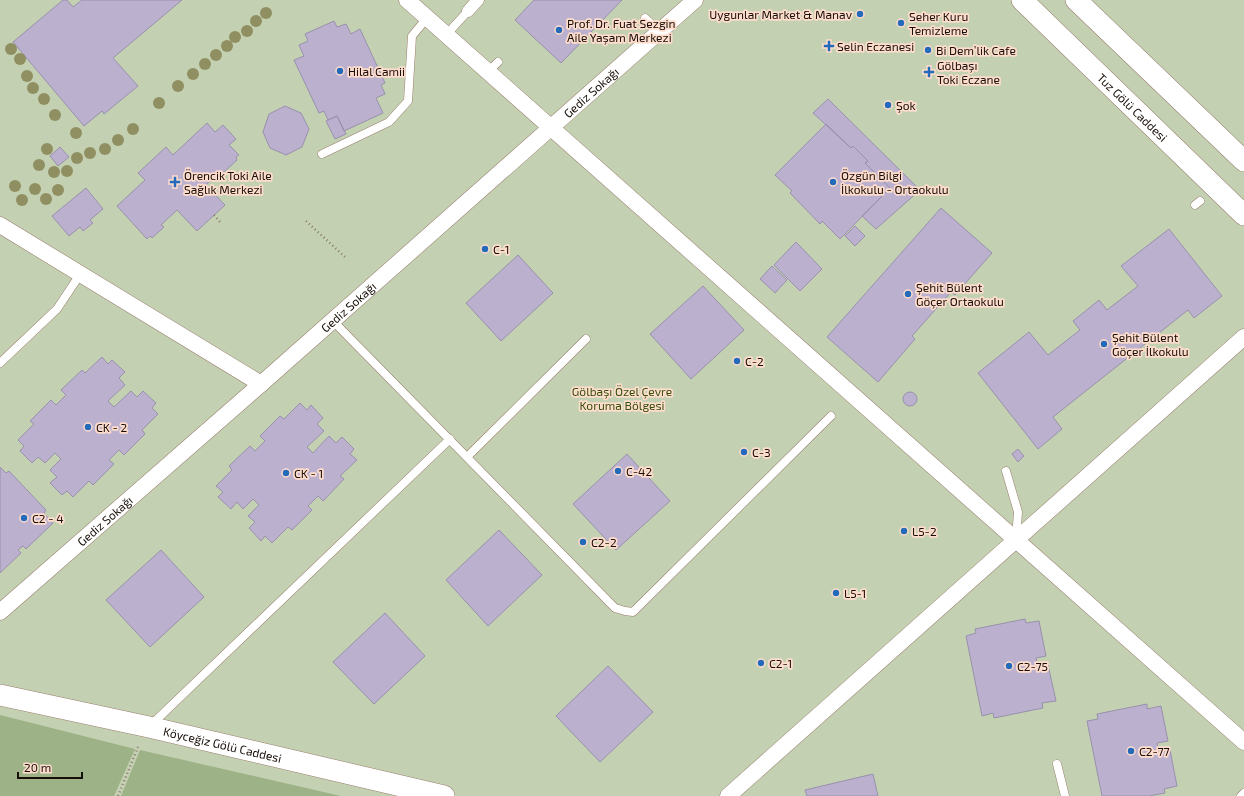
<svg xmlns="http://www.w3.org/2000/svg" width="1244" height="796" font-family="'Exo 2',sans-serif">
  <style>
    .green { fill: #c3d1b2 }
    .forest { fill: #9db286 }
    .building { fill: #bbb1cf; stroke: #9990ad }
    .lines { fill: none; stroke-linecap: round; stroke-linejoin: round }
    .service-casing { stroke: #9b7d6f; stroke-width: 9 }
    .pedestrian-casing { stroke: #9b7d6f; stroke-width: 13 }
    .minor-casing { stroke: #9b7d6f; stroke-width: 17 }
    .tertiary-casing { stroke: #9b7d6f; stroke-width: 22 }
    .path { stroke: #8e786d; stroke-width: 2.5; stroke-dasharray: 1 3; stroke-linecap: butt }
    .service { stroke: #fff; stroke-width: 8 }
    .pedestrian { stroke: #fff; stroke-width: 12 }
    .minor { stroke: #fff; stroke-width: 16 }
    .tertiary { stroke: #fff; stroke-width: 21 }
    .tree { fill: #908f62 }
    .poi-dot { fill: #246abb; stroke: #feddcd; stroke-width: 1.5 }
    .labels { text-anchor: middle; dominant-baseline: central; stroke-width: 3.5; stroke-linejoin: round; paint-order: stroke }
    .poi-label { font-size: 12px; fill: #180e08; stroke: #feddcd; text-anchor: start }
    .street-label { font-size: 12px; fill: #180e08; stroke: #feddcd }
    .park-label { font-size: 12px; fill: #364f0b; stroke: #feddcd }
  </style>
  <rect width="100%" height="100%" fill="#feddcd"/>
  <path class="green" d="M0,0H1244V796H0Z"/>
  <path class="forest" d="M0,715L135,749L114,796H0Z
    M140,750L341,796H121Z"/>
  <path class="building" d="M63,0H67L73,7L82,0H182L113,58L138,86L104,114L102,111L84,126L13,42Z
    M534,0H622L561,63L515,20Z
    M334,21L337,27L346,24L351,34L360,29L385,83L381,85L385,94L376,98L383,113L344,131L337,116L328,120L324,111L319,113L294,60L304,56L299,45L308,41L305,34Z
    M828,99L920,190L876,229L862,216L890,188L865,163L868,161L853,146L851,148L813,113Z
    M285,106L301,113L309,129L302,147L286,155L270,148L263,132L269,114Z
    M337,116L346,134L335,139L326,121Z
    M207,123L215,132L223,125L236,139L229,145L239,155L236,157L237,160L222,174L220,172L206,185L225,205L197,231L177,210L161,225L164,227L152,238L150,236L147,239L117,206L145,180L138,173L166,147L173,155Z
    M826,124L851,148L853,146L868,161L865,163L890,188L840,239L822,221L820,224L790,193L792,191L775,175Z
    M60,147L69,157L58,166L50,156Z
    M86,188L103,209L90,220L93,223L83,231L80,227L69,236L52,216Z
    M941,208L992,253L955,295L951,292L912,336L915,339L878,382L827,337Z
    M855,226L865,236L855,246L845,236Z
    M1169,229L1222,296L1194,318L1188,310L1053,417L1062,429L1038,449L978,373L1029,332L1048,355L1080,330L1073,321L1099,300L1107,310L1138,286L1121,266Z
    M796,242L822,269L800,291L774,265Z
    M518,255L553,293L501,341L466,303Z
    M772,266L787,280L775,293L760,279Z
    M703,286L744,330L691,379L650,334Z
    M102,357L108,364L112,360L125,372L119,378L125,385L108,401L114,407L131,391L137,397L143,391L156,403L152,408L158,414L142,430L145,434L124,455L119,450L109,460L114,464L93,485L89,481L73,497L67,491L62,495L50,483L57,477L50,470L61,459L55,453L45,463L38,457L32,463L20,451L24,446L18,440L34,424L30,421L51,400L56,405L66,395L61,390L82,370L85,373Z
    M903 399a7 7 0 1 1 14 0a7 7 0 1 1-14 0Z
    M300,403L307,410L311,405L323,418L317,424L324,431L307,447L313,453L329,436L336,443L342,437L354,449L350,454L357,460L340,476L344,479L323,501L318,496L308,506L312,510L292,530L288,527L272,543L265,536L261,541L249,528L255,522L248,516L259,505L253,499L243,509L237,502L231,509L218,497L223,492L216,486L232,470L229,466L250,446L255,451L265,441L260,436L280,416L284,419Z
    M1018,449L1024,456L1018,462L1012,454Z
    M627,454L670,501L616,550L573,504Z
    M0,467L6,473L9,471L46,510L44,513L53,523L26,549L23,546L18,550L21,553L0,573Z
    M499,530L542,575L488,626L446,580Z
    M161,550L204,597L150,647L106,600Z
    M385,613L425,656L374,704L333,662Z
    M1025,619L1026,623L1039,621L1046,656L1036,658L1038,667L1048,665L1056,701L1042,703L1043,708L994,718L993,713L982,716L966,636L976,633L975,629Z
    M608,666L653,712L600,762L556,716Z
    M1147,704V709L1161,706L1168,741L1157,743L1159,752L1170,750L1177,786L1164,789L1165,793L1149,796H1102L1087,721L1098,719L1097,714Z
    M873,774L878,796H807L805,790Z"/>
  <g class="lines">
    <g class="service-casing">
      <path id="service" d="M645,18L660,32
        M446,35L468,11
        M488,72L498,62
        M322,154L389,122L408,101L412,36L427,18
        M1195,205L1200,201
        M333,321L615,608L625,611L633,612L831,416
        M0,363L57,309L81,273
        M467,457L586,339
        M1006,471L1018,512L1016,539
        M151,725L450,439
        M1057,764L1065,796
        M1241,796L1244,793"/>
    </g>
    <g class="pedestrian-casing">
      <path id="pedestrian" d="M468,11L478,0"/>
    </g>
    <g class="minor-casing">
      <g id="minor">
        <path d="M407,0L1244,742"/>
        <path d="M0,225L261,384"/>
        <path id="s1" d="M0,612L261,384L695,0"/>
        <path d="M728,796L1244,337"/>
      </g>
    </g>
    <g class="tertiary-casing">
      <g id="tertiary">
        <path id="s2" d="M1022,0L1244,215"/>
        <path d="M1076,0L1244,161"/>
        <path id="s3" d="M0,695L149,727L444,796"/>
      </g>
    </g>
    <path class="path" d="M214,215L220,222
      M306,221L345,257
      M118,796L138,747"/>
    <use href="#service" class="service"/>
    <use href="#pedestrian" class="pedestrian"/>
    <use href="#minor" class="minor"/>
    <use href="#tertiary" class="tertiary"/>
  </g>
  <g class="tree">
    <circle cx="266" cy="13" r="6"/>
    <circle cx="256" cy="21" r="6"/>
    <circle cx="247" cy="31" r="6"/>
    <circle cx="235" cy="37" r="6"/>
    <circle cx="227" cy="46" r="6"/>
    <circle cx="11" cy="49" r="6"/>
    <circle cx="216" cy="55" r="6"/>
    <circle cx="20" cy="59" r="6"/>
    <circle cx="205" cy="64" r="6"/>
    <circle cx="193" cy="74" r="6"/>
    <circle cx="27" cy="76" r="6"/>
    <circle cx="178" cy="86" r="6"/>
    <circle cx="33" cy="88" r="6"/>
    <circle cx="44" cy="99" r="6"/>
    <circle cx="159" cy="103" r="6"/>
    <circle cx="55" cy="115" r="6"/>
    <circle cx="133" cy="129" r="6"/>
    <circle cx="76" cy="133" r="6"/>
    <circle cx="118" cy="140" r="6"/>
    <circle cx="47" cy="149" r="6"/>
    <circle cx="105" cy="149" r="6"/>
    <circle cx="90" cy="153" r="6"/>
    <circle cx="77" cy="158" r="6"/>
    <circle cx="39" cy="165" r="6"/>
    <circle cx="67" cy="171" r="6"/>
    <circle cx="54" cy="172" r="6"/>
    <circle cx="15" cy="186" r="6"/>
    <circle cx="35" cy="189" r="6"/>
    <circle cx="58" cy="190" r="6"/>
    <circle cx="46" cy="199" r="6"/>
    <circle cx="22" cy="200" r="6"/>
  </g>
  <g class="poi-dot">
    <circle cx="860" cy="14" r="4"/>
    <circle cx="901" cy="23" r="4"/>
    <circle cx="559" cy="30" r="4"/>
    <path d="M827 40h4v4h4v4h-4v4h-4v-4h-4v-4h4z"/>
    <circle cx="928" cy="50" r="4"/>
    <circle cx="340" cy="71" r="4"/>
    <path d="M927 66h4v4h4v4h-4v4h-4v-4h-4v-4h4z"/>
    <circle cx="888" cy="105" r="4"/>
    <path d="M173 176h4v4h4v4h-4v4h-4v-4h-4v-4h4z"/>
    <circle cx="833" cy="182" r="4"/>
    <circle cx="485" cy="249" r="4"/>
    <circle cx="908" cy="294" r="4"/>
    <circle cx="1104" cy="344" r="4"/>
    <circle cx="737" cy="361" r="4"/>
    <circle cx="88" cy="427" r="4"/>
    <circle cx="744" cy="452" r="4"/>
    <circle cx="618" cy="471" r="4"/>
    <circle cx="286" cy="473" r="4"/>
    <circle cx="24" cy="518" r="4"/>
    <circle cx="904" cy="531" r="4"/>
    <circle cx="583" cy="542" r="4"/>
    <circle cx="836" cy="593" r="4"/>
    <circle cx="761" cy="663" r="4"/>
    <circle cx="1009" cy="666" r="4"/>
    <circle cx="1131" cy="751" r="4"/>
  </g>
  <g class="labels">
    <g class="poi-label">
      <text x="852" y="14" text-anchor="end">Uygunlar Market &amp; Manav</text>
      <text x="909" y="16">Seher Kuru<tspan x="909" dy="14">Temizleme</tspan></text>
      <text x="567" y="23">Prof. Dr. Fuat Sezgin<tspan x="567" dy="14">Aile Yaşam Merkezi</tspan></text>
      <text x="837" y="46">Selin Eczanesi</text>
      <text x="936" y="50">Bi Dem’lik Cafe</text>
      <text x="937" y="65">Gölbaşı<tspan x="937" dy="14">Toki Eczane</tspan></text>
      <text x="348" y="71">Hilal Camii</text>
      <text x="896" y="105">Şok</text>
      <text x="184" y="175">Örencik Toki Aile<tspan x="184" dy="14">Sağlık Merkezi</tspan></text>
      <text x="841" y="175">Özgün Bilgi<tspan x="841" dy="14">İlkokulu - Ortaokulu</tspan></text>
      <text x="493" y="249">C-1</text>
      <text x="916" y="287">Şehit Bülent<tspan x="916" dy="14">Göçer Ortaokulu</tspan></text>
      <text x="1112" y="337">Şehit Bülent<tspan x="1112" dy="14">Göçer İlkokulu</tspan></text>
      <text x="745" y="361">C-2</text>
      <text x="96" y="427">CK - 2</text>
      <text x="752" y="452">C-3</text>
      <text x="626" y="471">C-42</text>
      <text x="294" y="473">CK - 1</text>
      <text x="32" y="518">C2 - 4</text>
      <text x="912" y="531">L5-2</text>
      <text x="591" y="542">C2-2</text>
      <text x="844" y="593">L5-1</text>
      <text x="769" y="663">C2-1</text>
      <text x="1017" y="666">C2-75</text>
      <text x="1139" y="751">C2-77</text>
    </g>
    <g class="street-label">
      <text stroke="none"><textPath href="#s1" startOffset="787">Gediz Sokağı</textPath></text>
      <text stroke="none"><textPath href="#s2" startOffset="154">Tuz Gölü Caddesi</textPath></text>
      <text stroke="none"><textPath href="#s1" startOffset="463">Gediz Sokağı</textPath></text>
      <text stroke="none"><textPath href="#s1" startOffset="139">Gediz Sokağı</textPath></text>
      <text stroke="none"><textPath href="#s3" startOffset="228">Köyceğiz Gölü Caddesi</textPath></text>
    </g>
    <g class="park-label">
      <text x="622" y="391">Gölbaşı Özel Çevre<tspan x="622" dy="14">Koruma Bölgesi</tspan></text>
    </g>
  </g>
  <path d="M18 772v6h64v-6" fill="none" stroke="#180e08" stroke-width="2"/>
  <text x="24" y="772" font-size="12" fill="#180e08" stroke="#feddcd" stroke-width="3" paint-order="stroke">20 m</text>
</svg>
